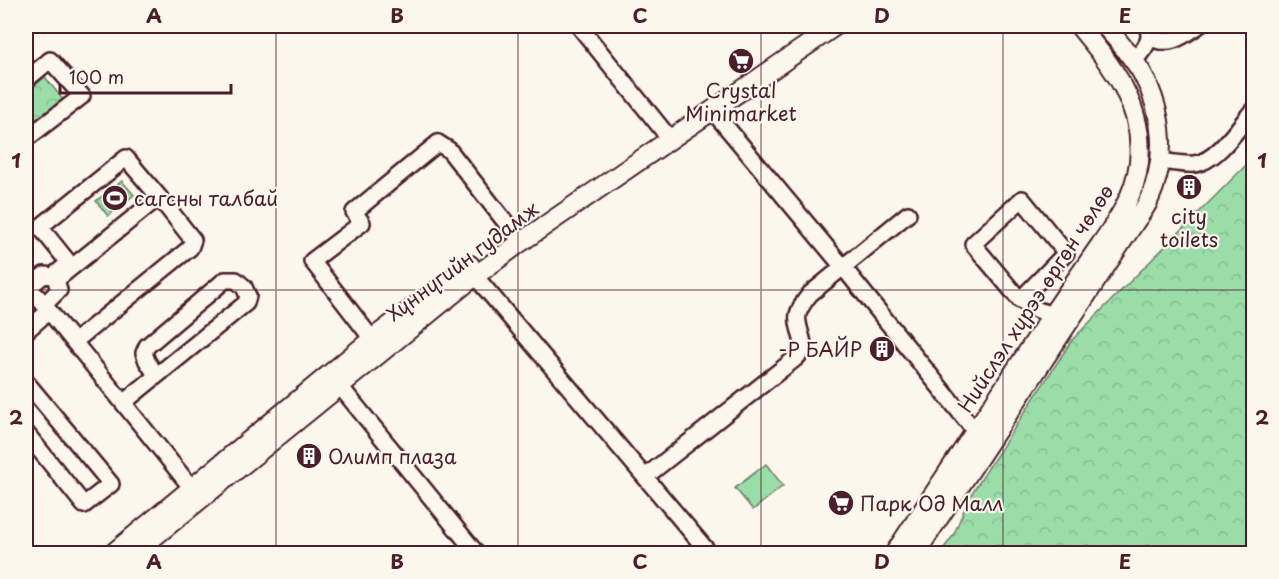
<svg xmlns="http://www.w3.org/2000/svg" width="1279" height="579" font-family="'Playpen Sans',sans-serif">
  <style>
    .park { fill: url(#park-crowns); stroke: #727e6a; stroke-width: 1.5 }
    .pitch { fill: #9bdda8; stroke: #727e6a; stroke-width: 1.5 }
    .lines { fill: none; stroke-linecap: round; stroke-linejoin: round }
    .minor-casing { stroke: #4a1f2b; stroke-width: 20 }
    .major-casing { stroke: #4a1f2b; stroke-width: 22 }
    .minor { stroke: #fbf7ec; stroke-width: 15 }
    .major { stroke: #fbf7ec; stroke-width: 18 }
    .grid { fill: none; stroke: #4a1f2b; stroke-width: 1.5; stroke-opacity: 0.55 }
    .labels { text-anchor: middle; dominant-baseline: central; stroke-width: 4.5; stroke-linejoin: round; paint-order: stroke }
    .poi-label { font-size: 20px; fill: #4a1f2b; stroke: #fbf7ec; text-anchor: start }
    .street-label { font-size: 20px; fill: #4a1f2b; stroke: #fbf7ec }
    .neatline { fill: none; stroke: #4a1f2b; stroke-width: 2 }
    .grid-label { font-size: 20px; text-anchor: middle; font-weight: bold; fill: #4a1f2b }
  </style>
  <defs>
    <pattern id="park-crowns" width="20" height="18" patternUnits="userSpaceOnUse" patternTransform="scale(1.5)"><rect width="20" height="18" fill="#9bdda8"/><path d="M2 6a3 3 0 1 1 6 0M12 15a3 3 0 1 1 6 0" fill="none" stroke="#87bd91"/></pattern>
  </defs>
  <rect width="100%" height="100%" fill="#fbf7ec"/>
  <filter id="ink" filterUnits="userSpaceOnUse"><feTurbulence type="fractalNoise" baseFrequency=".0167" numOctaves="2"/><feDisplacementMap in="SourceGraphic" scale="12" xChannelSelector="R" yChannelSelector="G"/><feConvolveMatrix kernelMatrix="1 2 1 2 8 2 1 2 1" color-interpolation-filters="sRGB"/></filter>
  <g filter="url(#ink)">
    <path class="park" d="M45,77L64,101L26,132V92Z
      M1253,158V553H940L953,536L970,496L1072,340Z"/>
    <path class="pitch" d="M122,181L134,195L108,216L96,201Z
      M766,464L783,486L753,510L735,488Z"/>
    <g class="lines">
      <g class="minor-casing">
        <path id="minor" d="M579,26L670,139
          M1150,37C1168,48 1183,36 1198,26
          M1134,62C1142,50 1155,40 1146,26
          M26,80L50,60L82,96L26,139
          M712,110L843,267L975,431
          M1160,161C1171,162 1183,165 1194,164C1217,162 1240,125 1254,109
          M475,276L710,554
          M31,289L34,283L44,275L53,276L69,263L40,227L126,158L159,197L56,280L59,290L48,301L43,303
          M37,296L199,497
          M1020,300L1066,253L1022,199L973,244L1020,300L1038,310L1052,315
          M26,331L49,311
          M74,342L190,248L193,240L159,197
          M379,348L312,261L362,223L354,212L438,143L449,150L514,233
          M26,382L111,484L84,505L26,433
          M339,385L477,554
          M123,403L246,303L248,296L244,287L236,280H225L147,346L144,353L147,361L156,375
          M645,477L796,358L804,349C800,321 789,320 810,294L908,214
          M26,553V554"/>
      </g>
      <g class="major-casing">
        <path id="major" d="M112,554L372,339L470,265
          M133,554L475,276L521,242L835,26
          M894,554C947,474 999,394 1052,315C1066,294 1081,273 1096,251C1115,224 1135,197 1139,162C1145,106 1112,66 1079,26
          M915,554L1133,225C1138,217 1144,210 1148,202C1168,160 1164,113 1142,73C1132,56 1118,41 1105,26"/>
      </g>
      <use href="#minor" class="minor"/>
      <use href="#major" class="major"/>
    </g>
  </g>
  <path class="grid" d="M276,26V554M518,26V554M761,26V554M1003,26V554M26,290H1254"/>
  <defs>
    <g id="supermarket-disc" transform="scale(1.35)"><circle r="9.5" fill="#4a1f2b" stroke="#fbf7ec"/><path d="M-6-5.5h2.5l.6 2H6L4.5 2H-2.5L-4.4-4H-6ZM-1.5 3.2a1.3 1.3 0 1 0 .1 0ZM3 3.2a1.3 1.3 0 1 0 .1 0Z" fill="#fff"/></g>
    <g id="building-disc" transform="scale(1.35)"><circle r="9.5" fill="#4a1f2b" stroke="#fbf7ec"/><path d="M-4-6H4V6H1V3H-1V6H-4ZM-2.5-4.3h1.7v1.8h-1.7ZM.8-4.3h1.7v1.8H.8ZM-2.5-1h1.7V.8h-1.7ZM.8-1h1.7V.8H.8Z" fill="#fff"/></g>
    <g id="stadium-disc" transform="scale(1.35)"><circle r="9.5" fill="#4a1f2b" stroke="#fbf7ec"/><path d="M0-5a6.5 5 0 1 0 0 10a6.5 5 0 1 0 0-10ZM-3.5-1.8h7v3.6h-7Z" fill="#fff"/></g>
  </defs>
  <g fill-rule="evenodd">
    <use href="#supermarket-disc" x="741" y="61"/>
    <use href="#building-disc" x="1189" y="187"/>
    <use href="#stadium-disc" x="115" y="198"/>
    <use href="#building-disc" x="882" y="349"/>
    <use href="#building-disc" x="309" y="456"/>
    <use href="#supermarket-disc" x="841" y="503"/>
  </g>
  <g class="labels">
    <g class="poi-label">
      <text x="741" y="90" text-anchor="middle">Crystal<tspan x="741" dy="23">Minimarket</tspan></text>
      <text x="134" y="198">сагсны талбай</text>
      <text x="1189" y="216" text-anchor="middle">city<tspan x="1189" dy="23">toilets</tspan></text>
      <text x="862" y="349" text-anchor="end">-Р БАЙР</text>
      <text x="328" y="456">Олимп плаза</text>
      <text x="860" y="503">Парк Од Малл</text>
    </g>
    <g class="street-label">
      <text transform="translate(462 261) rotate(-37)">Хүннүгийн гудамж</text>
      <text transform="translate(1035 298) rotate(-57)">Нийслэл хүрээ өргөн чөлөө</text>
    </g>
  </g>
  <rect width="1279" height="579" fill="none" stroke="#fbf7ec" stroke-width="66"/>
  <path d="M60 84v9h171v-9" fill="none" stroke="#4a1f2b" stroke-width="3"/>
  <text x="69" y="84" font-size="18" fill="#4a1f2b" stroke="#fbf7ec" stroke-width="4.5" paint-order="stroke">100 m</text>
  <rect x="33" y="33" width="1213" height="513" class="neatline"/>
  <g class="grid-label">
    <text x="154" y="23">A</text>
    <text x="397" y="23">B</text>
    <text x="640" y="23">C</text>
    <text x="882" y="23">D</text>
    <text x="1125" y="23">E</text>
    <text x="16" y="168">1</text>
    <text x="1262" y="168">1</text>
    <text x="16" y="425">2</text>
    <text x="1262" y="425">2</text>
    <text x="154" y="569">A</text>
    <text x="397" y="569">B</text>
    <text x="640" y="569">C</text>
    <text x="882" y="569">D</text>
    <text x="1125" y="569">E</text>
  </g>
</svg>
